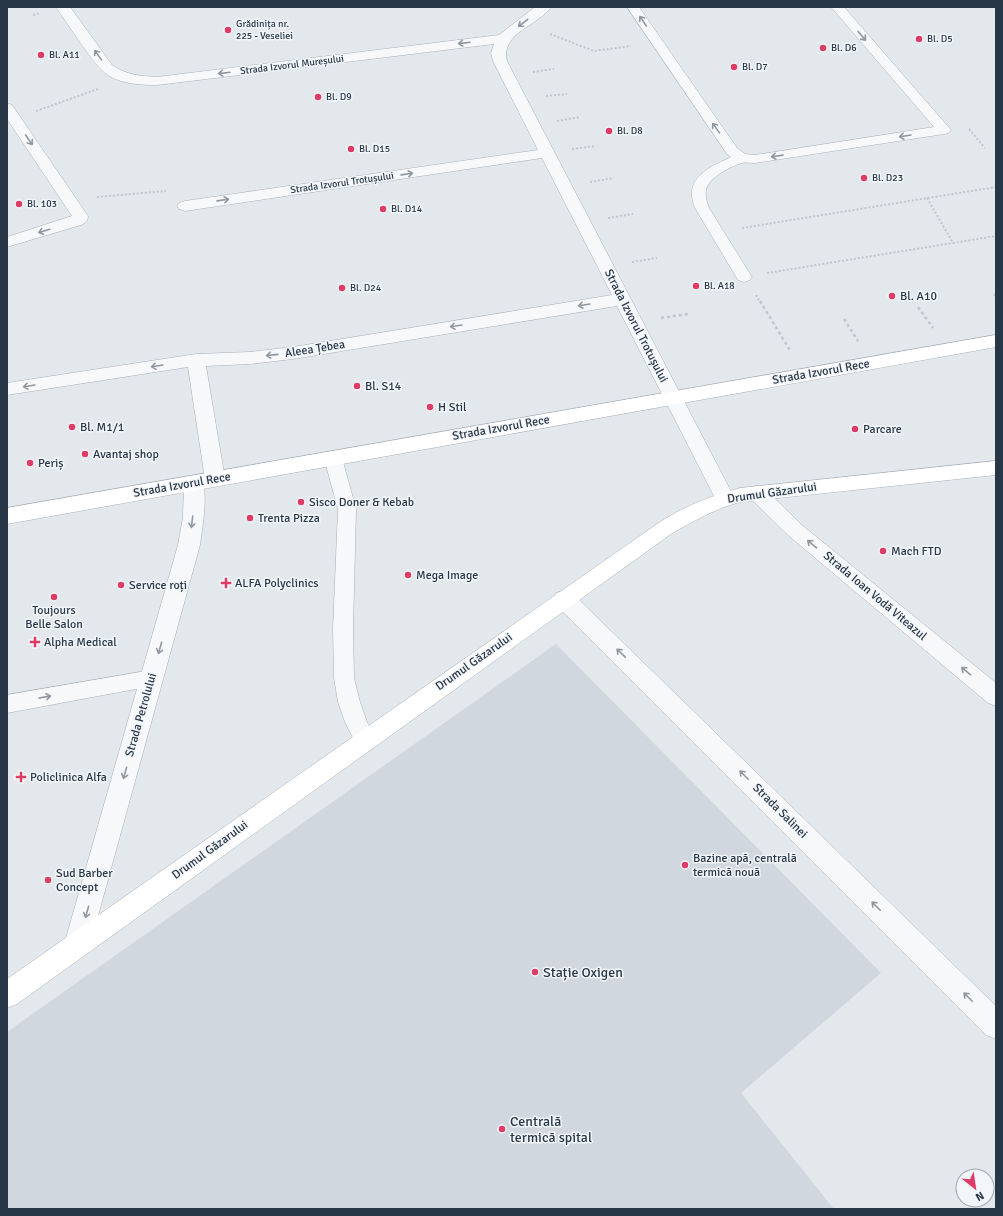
<svg xmlns="http://www.w3.org/2000/svg" width="1003" height="1216" font-family="Signika,sans-serif">
  <style>
    .built { fill: #d0d7df }
    .lines { fill: none; stroke-linecap: round; stroke-linejoin: round }
    .lane-casing { stroke: #a7afb7; stroke-width: 1 }
    .street-casing { stroke: #a7afb7; stroke-width: 1 }
    .secondary-casing { stroke: #a7afb7; stroke-width: 1 }
    .path-far1 { stroke: #c0c6cb; stroke-width: 2; stroke-dasharray: 2 2; stroke-linecap: butt }
    .path { stroke: #c0c6cb; stroke-width: 2.5; stroke-dasharray: 3 3; stroke-linecap: butt }
    .lane { fill: #f6f8fa; fill-rule: evenodd }
    .street { fill: #f6f8fa; fill-rule: evenodd }
    .secondary { fill: #fff; fill-rule: evenodd }
    .oneway { stroke: #8f98a0 }
    .poi-dot { fill: #dd3c66; stroke: #f3f6f9; stroke-width: 1.5 }
    .labels { text-anchor: middle; dominant-baseline: central; stroke-width: 3; stroke-linejoin: round; paint-order: stroke }
    .far-poi-label { font-size: 10px; fill: #283747; stroke: #f3f6f9; text-anchor: start }
    .far-street-label { font-size: 10px; fill: #283747; stroke: #f3f6f9 }
    .poi-label { font-size: 12px; fill: #283747; stroke: #f3f6f9; text-anchor: start }
    .street-label { font-size: 12px; fill: #283747; stroke: #f3f6f9 }
    .near-poi-label { font-size: 14px; fill: #283747; stroke: #f3f6f9; text-anchor: start }
  </style>
  <rect width="100%" height="100%" fill="#e3e8ec"/>
  <path class="built" d="M556,644L881,973L741,1093L834,1209H7V1032Z"/>
  <g class="lines">
    <g class="lane-casing">
      <path id="lane" d="M627,7H639L737,148L745,154L755,155L934,127L831,7H844L951,130L949,133L944,134L755,163C751,163 746,162 743,163C732,165 708,178 706,190C705,197 707,202 709,208L752,277L750,280L744,282L738,280L695,208C683,178 708,168 731,157L727,154Z
        M333,452L339,454L342,458L356,509L353,629L354,678L360,702L367,722L376,740L373,746L365,749L357,746L345,722L338,702L334,678L333,629L338,509L324,458L327,454Z
        M152,670L159,672L162,678L159,684L152,686L7,713V695Z"/>
    </g>
    <g class="street-casing">
      <path id="street" d="M56,7H70L112,65C126,75 140,76 157,77L499,35L535,7H551C538,26 500,33 507,61L735,499L732,504L725,506L718,504L617,306L293,359L250,364L206,366L225,479L222,484L215,486L208,484L205,479L188,367L7,395V383L196,354L250,352L293,347L612,295L542,158L185,211L179,209L177,206L179,203L185,201L538,150L493,61L491,53L494,44L157,85C141,85 123,84 109,76C95,68 67,22 56,7Z
        M7,103L12,105L88,216C88,221 85,223 81,225L7,247V237L72,216L7,119Z
        M194,476L201,478C209,491 202,529 200,545L90,945L86,954L77,958L68,954L64,945L178,545L183,517L184,483L187,478Z
        M757,486L764,488L803,526L996,683V706L988,703L789,536L750,498L747,493L750,488Z
        M564,591L572,593L996,1006V1039L986,1035L556,605L553,599L556,593Z"/>
    </g>
    <g class="secondary-casing">
      <path id="secondary" d="M996,335V347L7,524V508Z
        M996,461V475L740,502C715,509 693,521 671,534L17,1004L7,1008V979L657,524C683,507 710,496 740,488Z"/>
    </g>
    <path class="path-far1" d="M33,15L40,13
      M550,34L594,51L631,46
      M533,72L554,69
      M546,96L567,94
      M36,111L98,89
      M557,121L580,117
      M969,129L985,148
      M572,149L596,146
      M590,182L614,178
      M97,197L166,191
      M927,198L953,243
      M608,218L633,214
      M742,228L996,187
      M632,262L657,258
      M767,273L996,236
      M994,294L996,297
      M756,295L760,302"/>
    <path class="path" d="M760,301L791,352
      M918,307L933,328
      M661,318L688,314
      M844,319L858,341"/>
    <use href="#lane" class="lane"/>
    <use href="#street" class="street"/>
    <use href="#secondary" class="secondary"/>
  </g>
  <defs><path id="oneway-shaft" d="M-6 0H5M1.5-3L5.5 0L1.5 3" fill="none" stroke-width="1.6" stroke-linecap="round" stroke-linejoin="round"/></defs>
  <g class="oneway">
    <use href="#oneway-shaft" transform="translate(643 21) rotate(-124)"/>
    <use href="#oneway-shaft" transform="translate(523 23) rotate(143)"/>
    <use href="#oneway-shaft" transform="translate(862 36) rotate(49)"/>
    <use href="#oneway-shaft" transform="translate(464 43) rotate(173)"/>
    <use href="#oneway-shaft" transform="translate(98 55) rotate(-126)"/>
    <use href="#oneway-shaft" transform="translate(224 73) rotate(173)"/>
    <use href="#oneway-shaft" transform="translate(716 128) rotate(-125)"/>
    <use href="#oneway-shaft" transform="translate(905 136) rotate(171)"/>
    <use href="#oneway-shaft" transform="translate(29 140) rotate(56)"/>
    <use href="#oneway-shaft" transform="translate(777 156) rotate(172)"/>
    <use href="#oneway-shaft" transform="translate(407 174) rotate(-8)"/>
    <use href="#oneway-shaft" transform="translate(223 200) rotate(-8)"/>
    <use href="#oneway-shaft" transform="translate(44 231) rotate(163)"/>
    <use href="#oneway-shaft" transform="translate(584 305) rotate(171)"/>
    <use href="#oneway-shaft" transform="translate(456 326) rotate(171)"/>
    <use href="#oneway-shaft" transform="translate(272 355) rotate(174)"/>
    <use href="#oneway-shaft" transform="translate(157 366) rotate(171)"/>
    <use href="#oneway-shaft" transform="translate(29 386) rotate(171)"/>
    <use href="#oneway-shaft" transform="translate(192 522) rotate(97)"/>
    <use href="#oneway-shaft" transform="translate(812 544) rotate(-140)"/>
    <use href="#oneway-shaft" transform="translate(160 648) rotate(106)"/>
    <use href="#oneway-shaft" transform="translate(621 653) rotate(-136)"/>
    <use href="#oneway-shaft" transform="translate(966 671) rotate(-140)"/>
    <use href="#oneway-shaft" transform="translate(45 697) rotate(-10)"/>
    <use href="#oneway-shaft" transform="translate(125 773) rotate(106)"/>
    <use href="#oneway-shaft" transform="translate(744 775) rotate(-135)"/>
    <use href="#oneway-shaft" transform="translate(876 906) rotate(-135)"/>
    <use href="#oneway-shaft" transform="translate(87 912) rotate(106)"/>
    <use href="#oneway-shaft" transform="translate(968 997) rotate(-135)"/>
  </g>
  <g class="poi-dot">
    <circle cx="228" cy="30" r="4"/>
    <circle cx="919" cy="39" r="4"/>
    <circle cx="823" cy="48" r="4"/>
    <circle cx="41" cy="55" r="4"/>
    <circle cx="734" cy="67" r="4"/>
    <circle cx="318" cy="97" r="4"/>
    <circle cx="609" cy="131" r="4"/>
    <circle cx="351" cy="149" r="4"/>
    <circle cx="864" cy="178" r="4"/>
    <circle cx="19" cy="204" r="4"/>
    <circle cx="383" cy="209" r="4"/>
    <circle cx="696" cy="286" r="4"/>
    <circle cx="342" cy="288" r="4"/>
    <circle cx="892" cy="296" r="4"/>
    <circle cx="357" cy="386" r="4"/>
    <circle cx="430" cy="407" r="4"/>
    <circle cx="72" cy="427" r="4"/>
    <circle cx="855" cy="429" r="4"/>
    <circle cx="85" cy="454" r="4"/>
    <circle cx="30" cy="463" r="4"/>
    <circle cx="301" cy="502" r="4"/>
    <circle cx="250" cy="518" r="4"/>
    <circle cx="883" cy="551" r="4"/>
    <circle cx="408" cy="575" r="4"/>
    <path d="M224 577h4v4h4v4h-4v4h-4v-4h-4v-4h4z"/>
    <circle cx="121" cy="585" r="4"/>
    <circle cx="54" cy="597" r="4"/>
    <path d="M33 636h4v4h4v4h-4v4h-4v-4h-4v-4h4z"/>
    <path d="M19 771h4v4h4v4h-4v4h-4v-4h-4v-4h4z"/>
    <circle cx="685" cy="865" r="4"/>
    <circle cx="48" cy="880" r="4"/>
    <circle cx="535" cy="972" r="4"/>
    <circle cx="502" cy="1129" r="4"/>
  </g>
  <g class="labels">
    <g class="far-poi-label">
      <text x="236" y="24">Grădinița nr.<tspan x="236" dy="12">225 - Veseliei</tspan></text>
      <text x="927" y="39">Bl. D5</text>
      <text x="831" y="48">Bl. D6</text>
      <text x="49" y="55">Bl. A11</text>
      <text x="742" y="67">Bl. D7</text>
      <text x="326" y="97">Bl. D9</text>
      <text x="617" y="131">Bl. D8</text>
      <text x="359" y="149">Bl. D15</text>
      <text x="872" y="178">Bl. D23</text>
      <text x="27" y="204">Bl. 103</text>
      <text x="391" y="209">Bl. D14</text>
      <text x="704" y="286">Bl. A18</text>
      <text x="350" y="288">Bl. D24</text>
    </g>
    <g class="far-street-label">
      <text transform="translate(292 65) rotate(-7)">Strada Izvorul Mureșului</text>
      <text transform="translate(342 183) rotate(-8)">Strada Izvorul Trotușului</text>
    </g>
    <g class="poi-label">
      <text x="900" y="296">Bl. A10</text>
      <text x="365" y="386">Bl. S14</text>
      <text x="438" y="407">H Stil</text>
      <text x="80" y="427">Bl. M1/1</text>
      <text x="863" y="429">Parcare</text>
      <text x="93" y="454">Avantaj shop</text>
      <text x="38" y="463">Periș</text>
      <text x="309" y="502">Sisco Doner &amp; Kebab</text>
      <text x="258" y="518">Trenta Pizza</text>
      <text x="891" y="551">Mach FTD</text>
      <text x="416" y="575">Mega Image</text>
      <text x="235" y="583">ALFA Polyclinics</text>
      <text x="129" y="585">Service roți</text>
      <text x="54" y="610" text-anchor="middle">Toujours<tspan x="54" dy="14">Belle Salon</tspan></text>
      <text x="44" y="642">Alpha Medical</text>
      <text x="30" y="777">Policlinica Alfa</text>
      <text x="693" y="858">Bazine apă, centrală<tspan x="693" dy="14">termică nouă</tspan></text>
      <text x="56" y="873">Sud Barber<tspan x="56" dy="14">Concept</tspan></text>
    </g>
    <g class="street-label">
      <text transform="translate(636 326) rotate(63)">Strada Izvorul Trotușului</text>
      <text transform="translate(315 349) rotate(-9)">Aleea Țebea</text>
      <text transform="translate(821 372) rotate(-10)">Strada Izvorul Rece</text>
      <text transform="translate(501 428) rotate(-10)">Strada Izvorul Rece</text>
      <text transform="translate(182 485) rotate(-10)">Strada Izvorul Rece</text>
      <text transform="translate(772 493) rotate(-8)">Drumul Găzarului</text>
      <text transform="translate(875 596) rotate(40)">Strada Ioan Vodă Viteazul</text>
      <text transform="translate(474 662) rotate(-35)">Drumul Găzarului</text>
      <text transform="translate(141 715) rotate(-74)">Strada Petrolului</text>
      <text transform="translate(780 811) rotate(45)">Strada Salinei</text>
      <text transform="translate(210 850) rotate(-36)">Drumul Găzarului</text>
    </g>
    <g class="near-poi-label">
      <text x="543" y="972">Stație Oxigen</text>
      <text x="510" y="1121">Centrală<tspan x="510" dy="16">termică spital</tspan></text>
    </g>
  </g>
  <rect width="1003" height="1216" fill="none" stroke="#283747" stroke-width="16"/>
  <g transform="translate(975 1188) rotate(150)"><circle r="19" fill="#f3f6f9" stroke="#a2aab2"/>
  <path d="M0-3L7 15L0 10L-7 15Z" fill="#dd3c66"/>
  <text y="-6" font-size="11" font-weight="bold" text-anchor="middle" fill="#283747">N</text>
  </g>
</svg>
